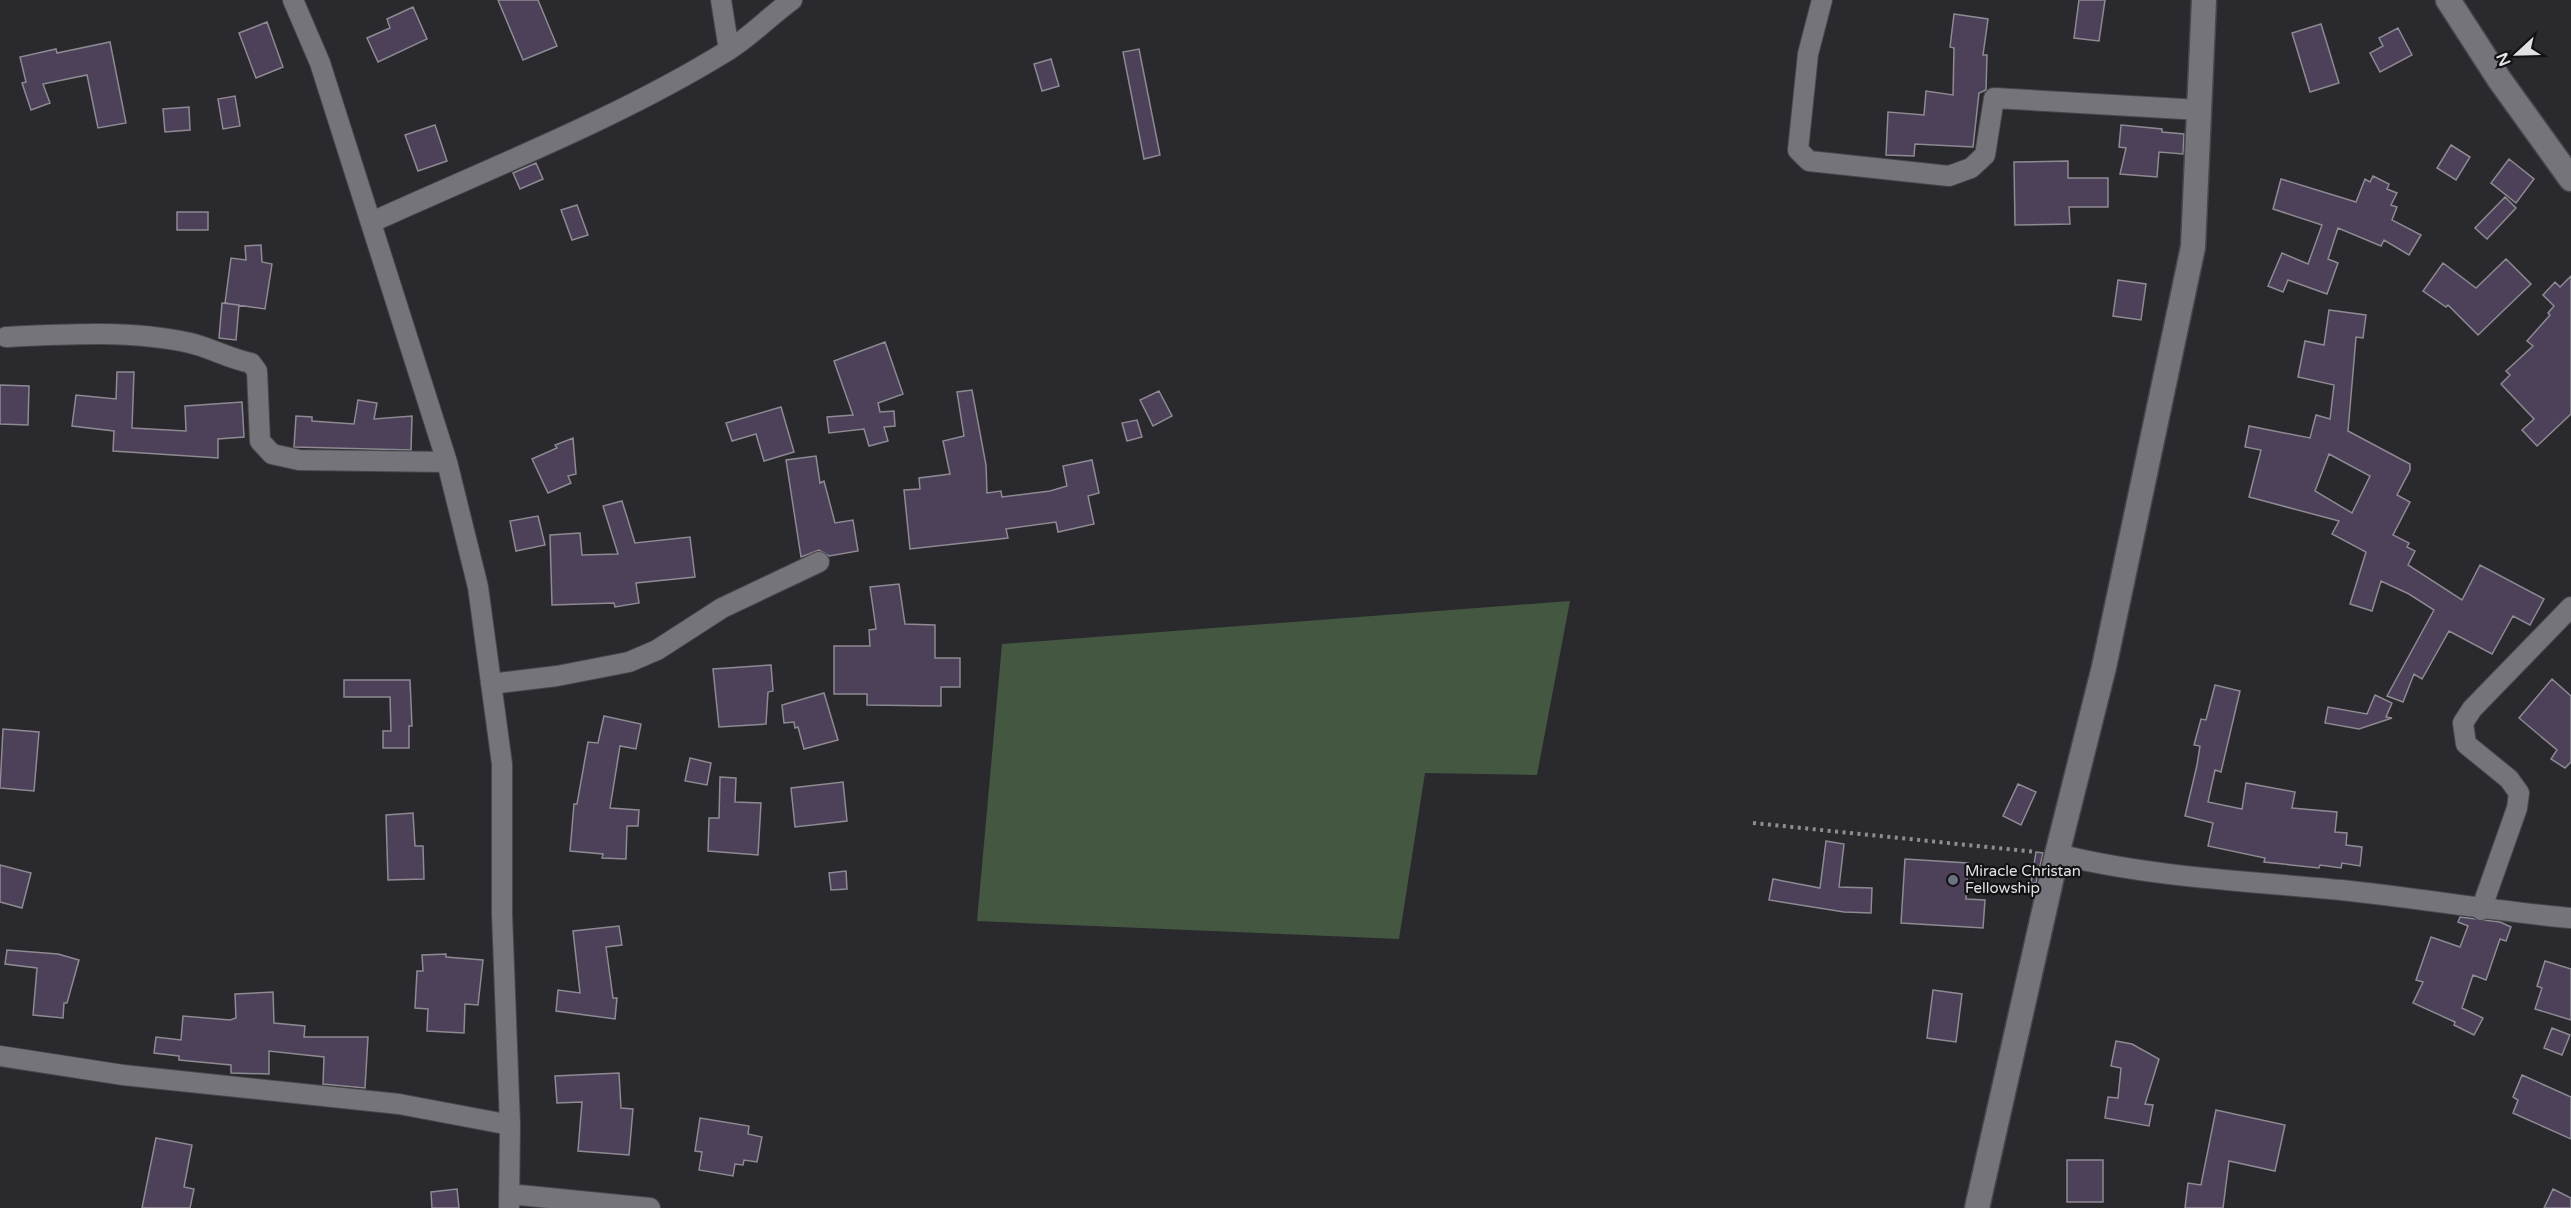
<svg xmlns="http://www.w3.org/2000/svg" width="2571" height="1208" font-family="'Varela Round',sans-serif">
  <style>
    .forest { fill: #445741 }
    .building { fill: #4d415a; stroke: #8d8a91; stroke-width: 1.5; fill-rule: evenodd }
    .lines { fill: none; stroke-linecap: round; stroke-linejoin: round }
    .minor-casing { stroke: #48474c; stroke-width: 22 }
    .tertiary-casing { stroke: #48474c; stroke-width: 27 }
    .path { stroke: #8e8d91; stroke-width: 4; stroke-dasharray: 3 4.5; stroke-linecap: butt }
    .minor { stroke: #75747a; stroke-width: 20 }
    .tertiary { stroke: #75747a; stroke-width: 24 }
    .worship-dot { fill: #6b7280; stroke: #121214; stroke-width: 2 }
    .labels { text-anchor: middle; dominant-baseline: central; stroke-width: 4.5; stroke-linejoin: round; paint-order: stroke }
    .poi-label { font-size: 15px; fill: #e1e0e4; stroke: #121214; text-anchor: start }
  </style>
  <rect width="100%" height="100%" fill="#2a292e"/>
  <path class="forest" d="M1570,601L1537,775L1425,773L1399,939L977,921L1002,644Z"/>
  <path class="building" d="M498,0H538L557,46L523,60Z
    M2079,0H2105L2099,41L2074,38Z
    M413,7L427,39L378,62L367,38L390,28L387,19Z
    M1954,14L1988,19L1983,55H1987L1986,90L1979,93L1973,147L1915,144L1914,156L1886,155L1888,112L1924,115L1926,91L1953,95L1954,48L1950,47Z
    M267,22L283,67L256,78L239,33Z
    M2321,24L2339,83L2310,92L2292,33Z
    M2398,28L2412,55L2380,72L2370,53L2383,46L2379,38Z
    M110,42L126,123L98,128L87,75L43,84L50,103L31,110L22,83L26,82L20,57L56,49L57,53Z
    M1139,49L1160,155L1144,159L1123,52Z
    M1051,59L1059,86L1042,91L1034,64Z
    M235,96L240,126L223,129L218,99Z
    M189,107L190,130L165,132L163,109Z
    M435,125L447,161L418,171L405,135Z
    M2121,125L2162,129V132L2184,134L2183,154L2159,152L2157,177L2120,174L2126,148L2119,147Z
    M2451,145L2470,157L2456,180L2437,168Z
    M2509,159L2534,179L2516,203L2491,183Z
    M2068,161V178H2108V207H2069L2070,224L2015,225L2014,162Z
    M536,163L543,179L520,189L513,173Z
    M2373,176L2389,184L2387,189L2397,193L2391,205L2397,207L2392,220L2421,235L2409,255L2384,240L2381,246L2338,228L2328,259L2338,263L2327,294L2288,280L2283,292L2268,286L2282,253L2308,264L2322,225L2273,209L2281,179L2356,202L2365,179L2370,182Z
    M2505,197L2516,208L2487,239L2475,228Z
    M577,205L588,235L572,240L561,210Z
    M177,212H208V230H177Z
    M261,245L262,262L272,264L265,309L225,303L231,258L246,260L245,246Z
    M2506,259L2531,284L2478,335L2448,305L2446,307L2423,291L2443,263L2476,288Z
    M2571,276V414L2537,446L2522,430L2534,419L2501,384L2510,375L2506,371L2533,346L2527,341L2550,315L2548,313L2554,306L2543,295L2555,282L2560,287Z
    M2118,280L2146,284L2141,320L2113,316Z
    M222,303L239,305L236,340L219,338Z
    M2329,310L2366,315L2363,338L2356,337L2348,431L2410,464V470L2397,495L2410,502L2393,535L2409,543L2407,547L2415,551L2408,565L2462,600L2480,565L2544,599L2530,625L2513,616L2492,654L2449,631L2422,679L2414,674L2403,702L2387,696L2434,610L2409,594L2381,581L2372,611L2350,604L2366,552L2332,534L2339,521L2249,497L2261,450L2245,447L2249,426L2310,438L2316,415L2330,419L2334,385L2298,377L2305,341L2324,345ZM2329,454L2370,476L2352,513L2315,491Z
    M885,342L903,394L878,403L880,412L894,411L895,426L884,427L888,441L869,446L864,429L829,433L827,417L853,415L834,361Z
    M117,372H134L132,428L186,431L185,406L242,402L244,437L218,439V458L113,451L114,431L72,426L76,395L116,399Z
    M0,385L29,386L28,425L0,424Z
    M972,390L986,465L987,493L1001,491L1002,497L1050,491L1067,486L1063,466L1092,460L1099,493L1088,496L1094,524L1058,532L1056,522L1006,529L1008,538L910,549L904,490L920,489L919,478L950,474L943,441L964,436L957,392Z
    M1159,391L1172,416L1153,426L1140,400Z
    M358,400L377,403L374,419L412,416L411,450L294,447L296,416L312,417V421L354,424Z
    M781,407L794,452L764,461L756,434L732,441L726,423Z
    M1137,420L1142,437L1127,441L1122,423Z
    M573,438L576,474L568,476L571,483L548,493L532,459L557,448L555,445Z
    M816,456L820,483L824,481L835,523L853,520L858,551L829,556L819,550L801,557L786,460Z
    M622,501L635,543L690,537L695,577L636,583L639,603L615,607L614,603L552,605L550,535L580,533L582,555L618,554L603,506Z
    M538,516L545,545L516,551L510,521Z
    M899,584L905,624L935,625V658H960V687H941V706L867,705V694H834V646H870L869,630L876,629L870,587Z
    M771,665L773,691L768,692L766,724L719,727L713,669Z
    M2552,679L2571,696V762L2565,768L2551,759L2557,750L2519,718Z
    M344,680H410L412,726H409V748H383V731H391L390,697H344Z
    M2215,685L2240,691L2221,772L2215,770L2208,802L2242,809L2246,783L2295,792L2292,808L2337,812L2335,832L2347,833L2346,845L2362,847L2360,866L2342,863L2341,868L2320,865L2319,868L2264,862L2265,858L2208,846L2213,823L2185,816L2197,765L2200,746L2194,745L2201,719L2206,720Z
    M824,693L838,740L804,749L798,727L795,728L794,722L784,723L782,705Z
    M2375,695L2392,703L2386,717L2392,718L2359,729L2325,723L2328,707L2367,714Z
    M604,716L641,724L636,749L620,746L610,808L639,810L638,826H627L626,859L602,858L603,854L570,851L574,804H577L588,742L598,743Z
    M3,729L39,732L34,791L0,788Z
    M690,758L711,763L707,785L685,781Z
    M720,777L736,778L735,802L761,803L758,855L708,851L709,818H719Z
    M843,782L847,821L795,827L791,788Z
    M2018,784L2036,792L2021,825L2003,816Z
    M413,813L415,846H423L424,879L388,880L386,815Z
    M1826,841L1844,844L1839,887L1872,888L1871,913L1844,912L1769,900L1773,879L1820,888Z
    M2036,852L2043,853L2036,883H2031Z
    M1905,859L1968,863L1966,899L1985,900L1983,928L1901,923Z
    M0,865L31,873L22,908L0,902Z
    M846,871L847,889L831,890L829,873Z
    M2460,917L2500,922L2511,927L2506,941L2500,939L2486,980L2473,975L2462,1008L2483,1018L2474,1035L2454,1025L2455,1022L2413,1003L2423,982L2416,980L2431,937L2460,947L2468,926L2458,922Z
    M619,926L622,945L606,947L613,998H617L615,1019L556,1011L558,990L580,993L573,931Z
    M7,950L58,954L79,960L67,1003H64L63,1018L33,1015L37,968L5,964Z
    M446,954V957L483,960L478,1005L465,1004L464,1033L427,1031L428,1009L415,1008L417,971H423L422,955Z
    M2545,961L2571,969V1020L2535,1009L2542,988L2537,986Z
    M1933,990L1962,994L1956,1042L1927,1038Z
    M273,992L274,1023L305,1026L304,1037H368L365,1088L323,1084L324,1057L269,1051V1074L231,1073V1065L179,1060V1056L154,1053L156,1037L181,1040L183,1016L230,1020L236,1018L235,994Z
    M2552,1028L2570,1035L2562,1055L2544,1048Z
    M2116,1041L2132,1044L2159,1059L2145,1104L2153,1105L2149,1126L2105,1118L2108,1097L2118,1098L2121,1068L2111,1066Z
    M619,1073L621,1108L633,1109L629,1155L578,1151L582,1102L557,1103L555,1076Z
    M2522,1075L2571,1097V1139L2513,1113L2518,1100L2513,1097Z
    M2216,1110L2285,1125L2275,1171L2229,1161L2223,1208H2185L2188,1183L2201,1185Z
    M700,1118L749,1126L748,1134L762,1137L757,1162L744,1160L743,1165L735,1164L733,1176L699,1170L702,1152L695,1151Z
    M156,1138L192,1145L184,1187L194,1189L190,1208H142Z
    M2067,1160H2103V1202H2067Z
    M457,1189L459,1208H432L431,1192Z
    M2553,1189L2571,1198V1208H2544Z"/>
  <g class="lines">
    <g class="minor-casing">
      <path id="minor" d="M293,0L320,63L447,462L478,587L502,764V914L510,1125L509,1208
        M721,0L729,50
        M1822,0L1808,54L1798,150L1809,161L1949,176L1971,168L1985,155L1994,98L2200,110
        M372,222C488,169 619,118 727,51C750,37 770,16 792,0
        M6,337C65,334 133,330 190,343C211,348 230,359 251,363L257,371L260,441L272,454L299,460L447,462
        M491,684L557,676L629,662L657,650L722,608L819,562
        M2057,854C2149,877 2246,881 2341,890C2418,898 2493,911 2571,918
        M2481,910L2517,808L2519,793L2509,779L2466,744L2463,723L2472,709L2571,607
        M0,1056L123,1075L399,1104L510,1125
        M509,1194L650,1208"/>
    </g>
    <g class="tertiary-casing">
      <path id="tertiary" d="M2448,0L2499,79L2571,179
        M1977,1208L2057,854L2104,667L2193,247L2204,0"/>
    </g>
    <path class="path" d="M1753,823L2036,852"/>
    <use href="#minor" class="minor"/>
    <use href="#tertiary" class="tertiary"/>
  </g>
  <circle class="worship-dot" cx="1953" cy="880" r="6"/>
  <g class="labels">
    <g class="poi-label">
      <text x="1965" y="871">Miracle Christan<tspan x="1965" dy="17">Fellowship</tspan></text>
    </g>
  </g>
  <g transform="translate(2517 54) rotate(248)" stroke="#121214" stroke-width="4.5" paint-order="stroke">
  <path d="M0-4.5L10 22L0 15L-10 22Z" fill="#e1e0e4"/>
  <text y="-9" font-size="16" font-weight="bold" text-anchor="middle" fill="#e1e0e4">N</text>
  </g>
</svg>
